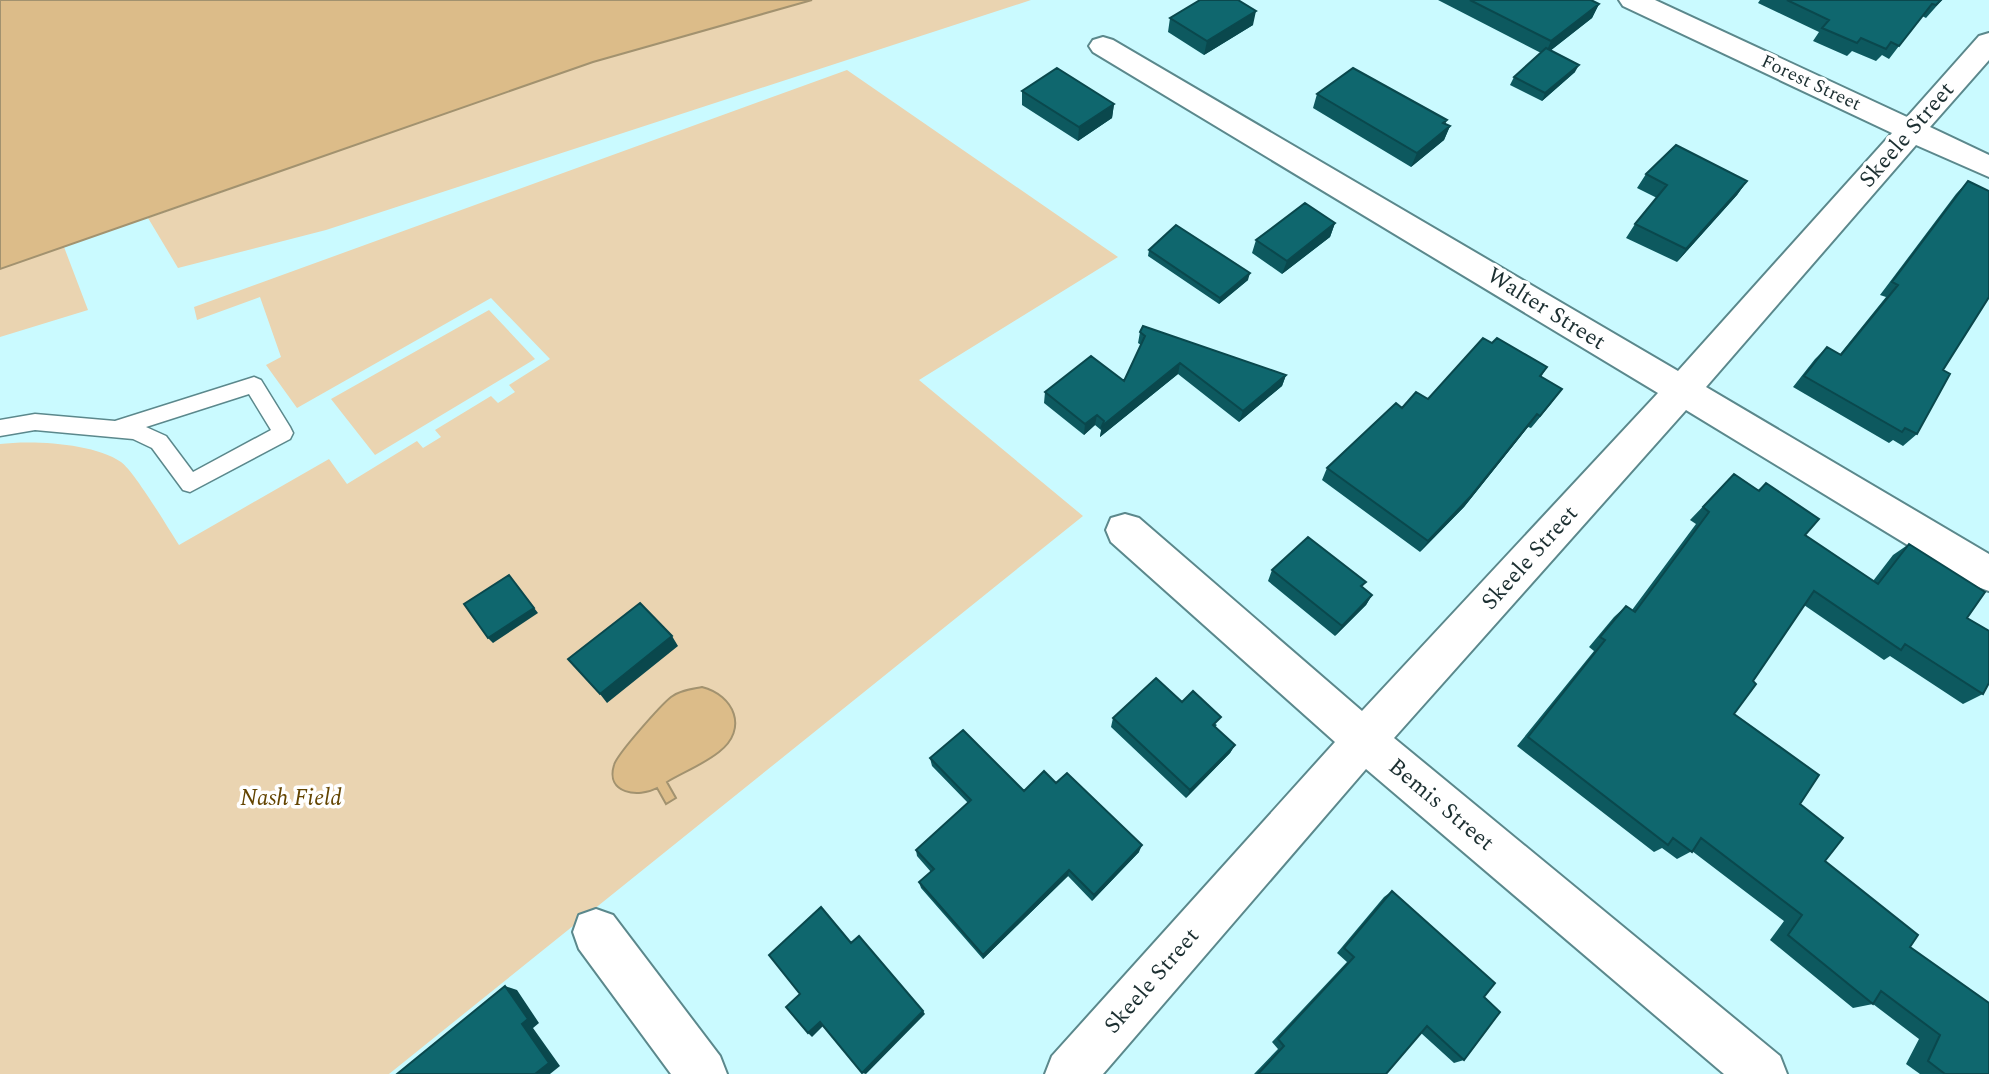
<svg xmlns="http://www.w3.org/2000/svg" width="1989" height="1074" font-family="Spectral,serif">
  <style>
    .green { fill: #ead4b1 }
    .water { fill: #dcbc89; stroke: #a2926f; stroke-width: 2 }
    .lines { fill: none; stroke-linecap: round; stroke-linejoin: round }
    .lane-casing { stroke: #5b888c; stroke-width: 3 }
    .street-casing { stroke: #5b888c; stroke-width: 4 }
    .lane { fill: #fff; fill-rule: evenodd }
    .street { fill: #fff; fill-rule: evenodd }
    .wall { fill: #0d595f }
    .shaded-wall { fill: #0a484d }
    .building { fill: #0f676e; stroke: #0a484d; stroke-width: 2 }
    .labels { text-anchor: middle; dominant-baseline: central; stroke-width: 7; stroke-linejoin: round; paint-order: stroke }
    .far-street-label { font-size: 19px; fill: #1c2f31; stroke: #fff }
    .street-label { font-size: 23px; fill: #1c2f31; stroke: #fff }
    .park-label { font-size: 23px; font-style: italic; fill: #634401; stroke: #fff }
  </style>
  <rect width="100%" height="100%" fill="#cafaff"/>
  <path class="green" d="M812,0H1031L326,230L178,268L148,218L593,62Z
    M847,70L1118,257L919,380L1083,516L389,1074H0V444C32,440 94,443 121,462C134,471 168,528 179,545L329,459L347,484L417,441L423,448L441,437L435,430L491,396L498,403L515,392L509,385L550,359L491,298L297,408L266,365L281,357L260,297L197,320L194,307Z
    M64,247L88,310L0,337V269Z
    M489,310L535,359L375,455L331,399Z"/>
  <path class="water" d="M0,0H812L593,62L0,269Z
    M702,687C734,695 749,729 719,752C704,764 684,772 667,782L676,798L666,804L657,788C639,798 605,794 614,765C617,754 661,705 671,697C680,690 692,689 702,687Z"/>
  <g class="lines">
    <g class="lane-casing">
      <path id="lane" d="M254,377L261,380L290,427L293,433L290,439L190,492L183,490L152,448L133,439L35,430L0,436V420L35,414L115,421ZM249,394L271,430L193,472L166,436L146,427Z"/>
    </g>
    <g class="street-casing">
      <path id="street" d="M1619,0H1655L1907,117L1979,36L1989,33V60L1930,127L1989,155V177L1916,145L1706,387L1989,554V591L1975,586L1686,410L1394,738L1780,1056L1787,1074H1724L1366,769L1103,1074H1045L1052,1056L1335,742L1111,542L1106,530L1111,518L1125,514L1139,518L1362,711L1658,393L1093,52L1089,46L1093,40L1103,37L1113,40L1678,371L1892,133L1623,6Z
        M596,909L613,915L720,1056L727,1074H671L579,949L573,932L579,915Z"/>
    </g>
    <use href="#lane" class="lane"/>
    <use href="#street" class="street"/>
  </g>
  <path class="wall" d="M1438,0H1591L1599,4L1592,18L1551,50L1575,72L1542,101L1510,85L1514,77L1541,53Z
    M1760,0H1942L1926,18L1922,16L1889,59L1882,55L1876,61L1852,51L1847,56L1813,41L1819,32L1758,3Z
    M1170,18L1253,25L1204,55L1168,32Z
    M1022,91L1114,104L1112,118L1078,141L1022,105Z
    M1317,94L1445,124L1450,126L1444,140L1411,167L1313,108Z
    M1646,174L1747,181L1737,195L1677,262L1626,238L1635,224L1657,198L1637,188Z
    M1968,181L1989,191V299H1988L1943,370L1917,434L1903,446L1893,440L1889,443L1793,387L1815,359L1827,347L1840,354L1886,297L1880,295L1956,194Z
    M1335,223L1330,237L1282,274L1252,253L1256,240Z
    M1149,250L1248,280L1219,304L1148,256Z
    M1140,332L1286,375L1282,386L1239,422L1178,374L1100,437L1101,430L1095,425L1084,435L1044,403L1045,392L1124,381L1141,345L1138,343Z
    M1492,343L1547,367L1541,377L1553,401L1531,428L1528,427L1464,507L1420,552L1322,480L1327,468L1402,408L1428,399Z
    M1734,474L1758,490L1766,483L1805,535L1873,581L1893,555L1909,544L1967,618L1983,694L1963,704L1890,656L1884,660L1804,605L1753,681L1734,714L1800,804L1825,861L1910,947L1989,1074H1920L1906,1064L1919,1039L1873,1004L1853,1008L1770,940L1784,921L1692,851L1677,859L1662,848L1654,852L1517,746L1594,651L1589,647L1614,617L1626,606L1632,610L1696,524L1690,520Z
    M1272,570L1366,582L1362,587L1372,595L1366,605L1335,636L1268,581Z
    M1182,702L1217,725L1215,727L1235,745L1230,753L1186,798L1111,727L1113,718Z
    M930,758L1024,791L1056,783L1139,852L1092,901L1068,876L983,959L921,888L919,882L931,872L917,856L916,850L968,803L932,766Z
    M1392,891L1484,997L1464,1060L1454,1063L1421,1033L1386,1074H1254L1278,1049L1272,1042L1347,962L1337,953L1384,897Z"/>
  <path class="shaded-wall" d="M1599,4L1592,18L1545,55L1551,41Z
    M1256,11L1253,25L1204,55L1207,41Z
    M1579,65L1575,72L1542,101L1545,93Z
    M1114,104L1112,118L1078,141L1079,127Z
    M1447,120L1441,133L1450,126L1444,140L1411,167L1417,153Z
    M1747,181L1737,195L1677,262L1686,249Z
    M1335,223L1330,237L1282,274L1287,261Z
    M1250,273L1248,280L1219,304L1220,298Z
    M1180,363L1178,374L1100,437L1102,426Z
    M1286,375L1282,386L1239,422L1243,411Z
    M1562,389L1553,401L1531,428L1540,416Z
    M1537,414L1528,427L1464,507L1420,552L1428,541Z
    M1097,415L1095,425L1084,435L1085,424Z
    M509,575L538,613L493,643L488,638Z
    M1372,595L1366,605L1335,636L1342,626Z
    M672,636L678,646L607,703L600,694Z
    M1235,745L1230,753L1186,798L1190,790Z
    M1142,845L1139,852L1092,901L1094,895Z
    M1069,870L1068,876L983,959V955Z
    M505,986L517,990L539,1023L533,1028L560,1066L550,1074H535L522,1024Z
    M923,1011L925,1014L866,1074L862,1073Z
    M820,1022L824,1025L812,1037L808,1033Z"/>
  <path class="building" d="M1200,0H1238L1256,11L1207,41L1170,18Z
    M1470,0H1591L1599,4L1551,41Z
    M1787,0H1941L1936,5L1932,4L1899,46L1891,42L1886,49L1861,38L1857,43L1822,28L1829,20Z
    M1546,48L1579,65L1545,93L1514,77Z
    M1057,68L1114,104L1079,127L1022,91Z
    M1353,68L1447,120L1443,123L1450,126L1417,153L1317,94Z
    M1676,145L1747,181L1686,249L1635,224L1667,185L1646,174Z
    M1968,181L1989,191V297L1943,370L1950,374L1917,434L1905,428L1902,432L1804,376L1827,347L1841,355L1898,285L1892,282Z
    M1305,203L1335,223L1287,261L1256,240Z
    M1176,225L1250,273L1220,298L1149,250Z
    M1143,326L1286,375L1243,411L1180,363L1102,426L1104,421L1097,415L1085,424L1045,392L1091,356L1124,381L1145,336L1140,332Z
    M1483,338L1492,343L1497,338L1547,367L1540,376L1562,389L1540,416L1537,414L1471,496L1428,541L1327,468L1396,403L1402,408L1416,392L1428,399Z
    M1734,474L1759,491L1766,483L1819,519L1805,535L1878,584L1909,544L1985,592L1967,618L1989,631V683L1983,694L1905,644L1901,650L1814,591L1753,681L1756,684L1734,714L1819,775L1800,804L1843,838L1825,861L1918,935L1910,947L1989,1003V1074H1945L1928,1061L1940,1035L1881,991L1873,1004L1788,935L1802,915L1701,838L1692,852L1673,838L1668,845L1528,737L1605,640L1600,637L1626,606L1635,612L1709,512L1703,507Z
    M1308,537L1366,582L1361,586L1372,595L1342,626L1272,570Z
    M509,575L534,608L488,638L464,604Z
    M640,603L672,636L600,694L568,659Z
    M1156,678L1182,702L1193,691L1221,717L1213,725L1235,745L1190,790L1113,718Z
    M963,730L1024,791L1044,771L1056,783L1067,773L1142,845L1094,895L1069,870L983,955L919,882L934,869L916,850L971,800L930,758Z
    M1392,891L1495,983L1484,997L1500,1012L1464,1060L1427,1026L1386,1074H1258L1284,1046L1278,1039L1354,957L1344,948Z
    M821,907L851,943L859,936L923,1011L862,1073L820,1022L808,1033L786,1007L800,994L769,955Z
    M505,986L528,1019L522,1024L549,1063L535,1074H397Z"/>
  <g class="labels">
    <g class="far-street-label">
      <text transform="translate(1811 83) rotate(25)">Forest Street</text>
    </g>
    <g class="street-label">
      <text transform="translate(1907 135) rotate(-49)">Skeele Street</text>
      <text transform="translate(1546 309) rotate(32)">Walter Street</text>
      <text transform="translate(1530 558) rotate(-48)">Skeele Street</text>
      <text transform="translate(1441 805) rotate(40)">Bemis Street</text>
      <text transform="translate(1152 981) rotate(-49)">Skeele Street</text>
    </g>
    <g class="park-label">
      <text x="291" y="798">Nash Field</text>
    </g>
  </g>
</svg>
